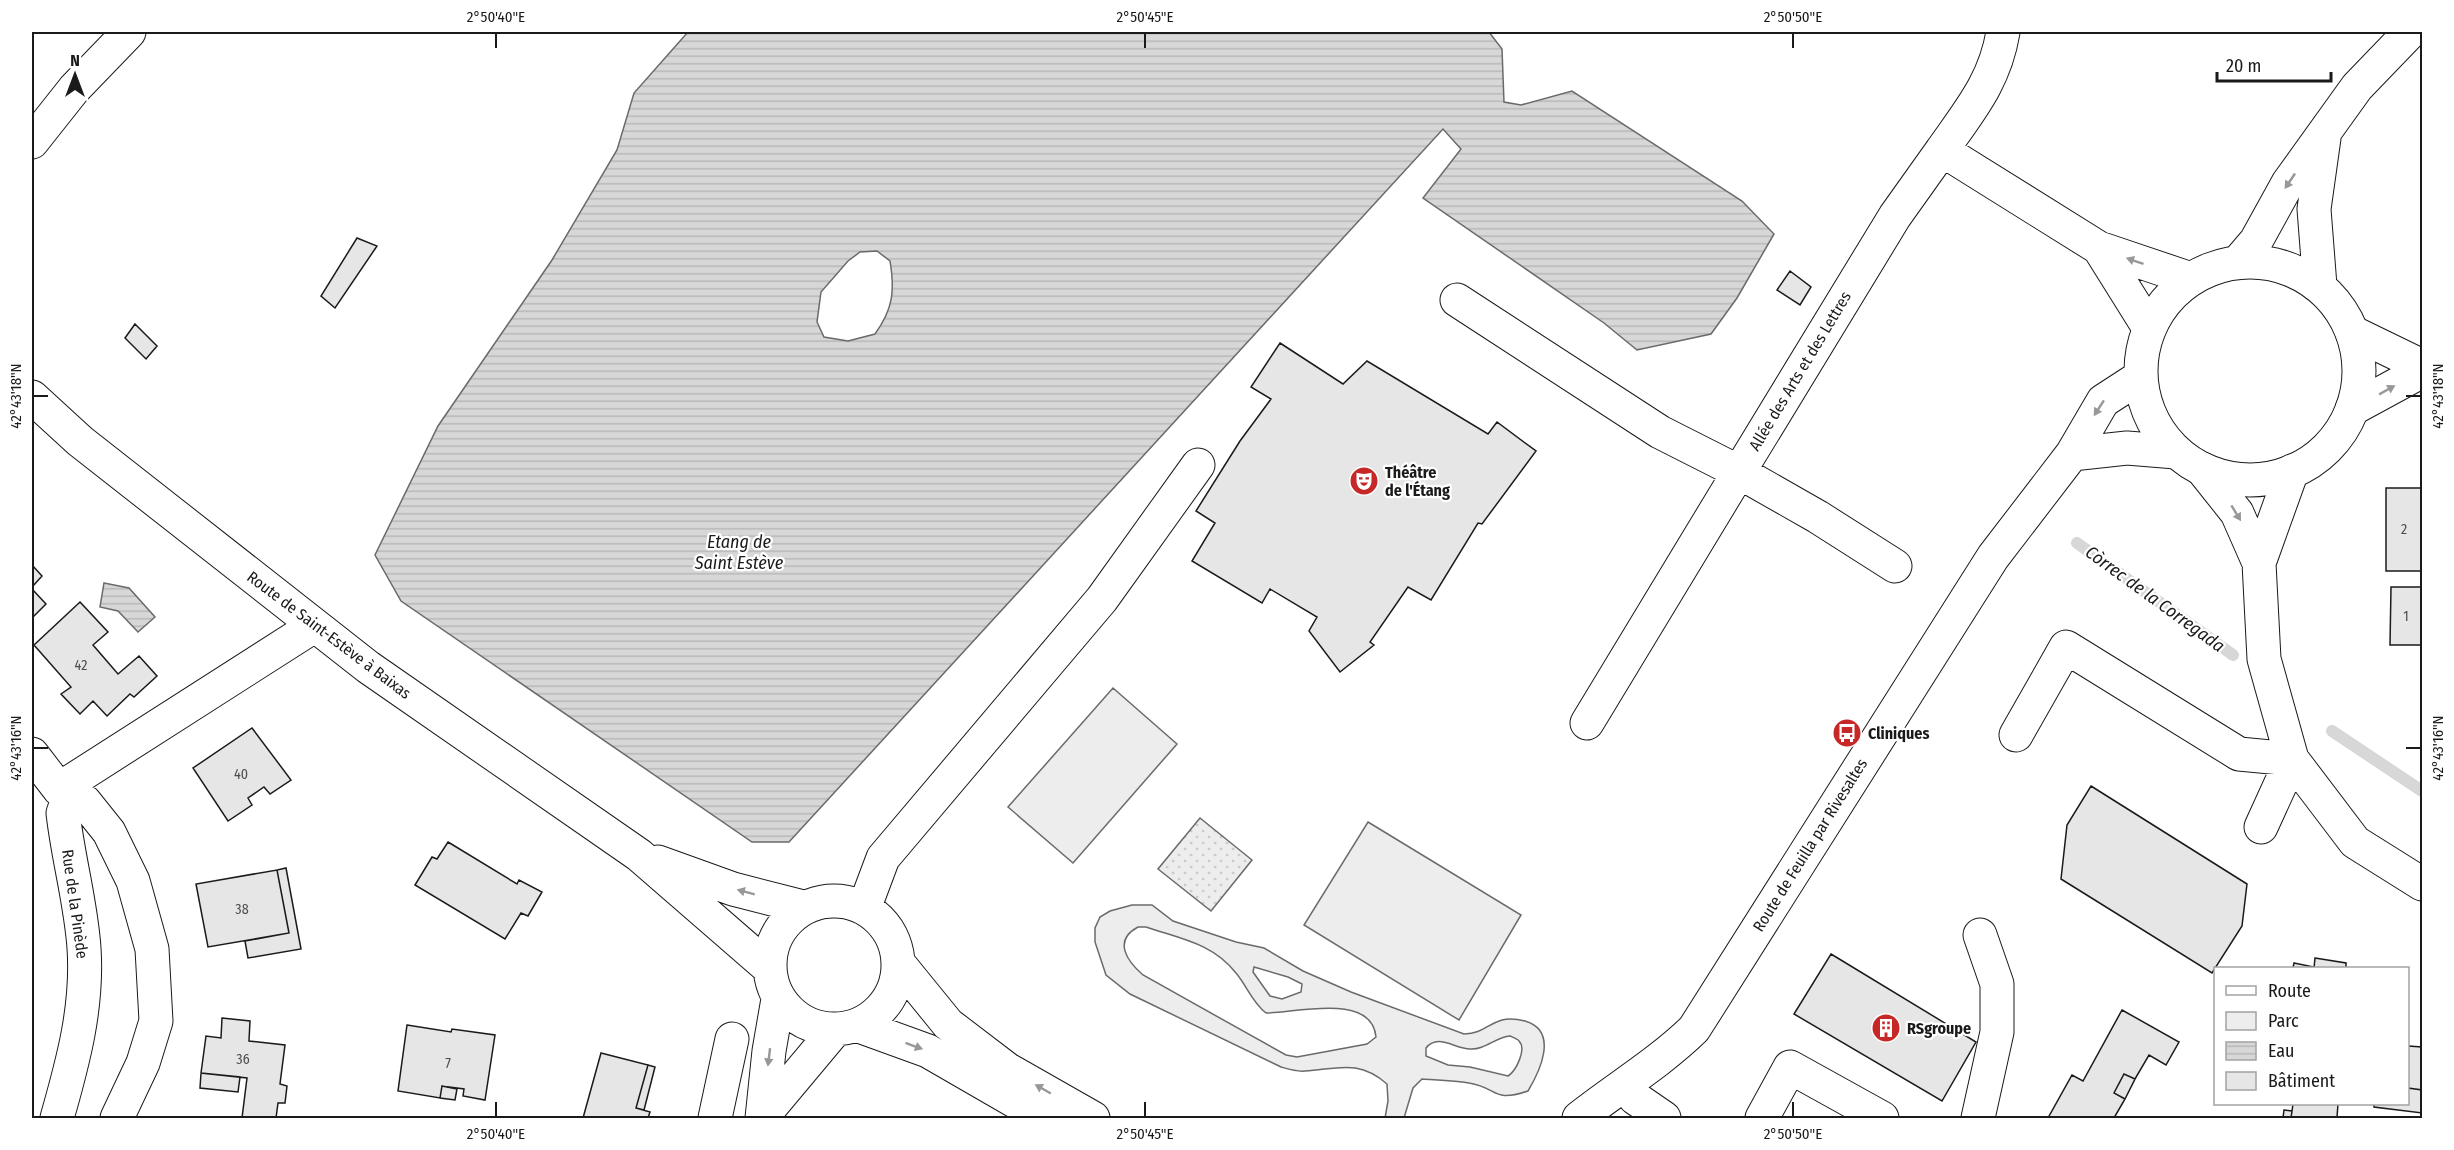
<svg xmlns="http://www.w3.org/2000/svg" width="2454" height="1150" font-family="'Fira Sans Condensed',sans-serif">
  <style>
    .green { fill: #ededed; stroke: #6a6a6a; stroke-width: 1.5; fill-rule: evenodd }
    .park { fill: url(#park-dots); stroke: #6a6a6a; stroke-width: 1.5 }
    .water { fill: url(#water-rules); stroke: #6a6a6a; stroke-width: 1.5; fill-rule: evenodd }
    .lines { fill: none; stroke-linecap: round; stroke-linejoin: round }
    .stream { stroke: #d7d7d7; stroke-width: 12 }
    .building { fill: #e6e6e6; stroke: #1a1a1a; stroke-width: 1.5 }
    .minor-casing { stroke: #1a1a1a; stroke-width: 35 }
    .major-casing { stroke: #1a1a1a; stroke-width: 35 }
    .minor { stroke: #fff; stroke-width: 33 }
    .major { stroke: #fff; stroke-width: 33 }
    .oneway { fill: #989898 }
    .ticks { fill: none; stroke: #1a1a1a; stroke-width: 2 }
    .labels { text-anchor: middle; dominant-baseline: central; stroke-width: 4.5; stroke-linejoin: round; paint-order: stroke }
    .number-label { font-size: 14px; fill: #4d4d4d }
    .street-label { font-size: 16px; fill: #1a1a1a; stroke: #fff }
    .poi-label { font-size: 16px; font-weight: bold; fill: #1a1a1a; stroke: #fff; text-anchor: start }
    .water-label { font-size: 18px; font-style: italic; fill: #1a1a1a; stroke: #fff }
    .neatline { fill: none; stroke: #1a1a1a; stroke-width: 2 }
    .ticks-label { font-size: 15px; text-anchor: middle; fill: #1a1a1a }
  </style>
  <defs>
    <pattern id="park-dots" width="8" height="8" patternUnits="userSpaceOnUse" patternTransform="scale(1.5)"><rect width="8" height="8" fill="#ededed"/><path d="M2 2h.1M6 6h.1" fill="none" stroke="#cbcbcb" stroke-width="1.8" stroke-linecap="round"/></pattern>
    <pattern id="water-rules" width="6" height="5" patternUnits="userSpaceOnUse" patternTransform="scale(1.5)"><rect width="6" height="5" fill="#d7d7d7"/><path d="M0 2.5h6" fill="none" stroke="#b8b8b8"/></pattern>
  </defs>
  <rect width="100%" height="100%" fill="#fff"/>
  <path class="green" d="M1113,688L1177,744L1073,863L1008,807Z
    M1368,822L1521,915L1459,1020L1304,925Z
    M1132,905H1152L1173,921L1236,942L1264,948L1303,971L1351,992L1464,1034C1484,1033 1485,1025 1502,1020C1510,1018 1517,1019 1525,1021C1559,1031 1540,1071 1528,1091C1492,1103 1499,1088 1469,1083C1454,1080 1437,1080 1422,1079L1413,1088L1404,1118H1385L1388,1101L1387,1084C1358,1059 1338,1069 1305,1071C1297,1072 1288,1069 1281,1067L1130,994L1106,975L1095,942V928L1100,917L1110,911ZM1138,927H1146C1181,939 1212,943 1236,973C1247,986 1252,1002 1266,1013C1295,1013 1372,992 1376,1037L1367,1044L1297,1057L1286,1055L1143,975C1128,962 1112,941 1138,927ZM1254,967L1288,977L1302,984L1301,992L1282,999L1270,996L1253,972ZM1510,1036C1512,1037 1518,1039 1519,1041C1527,1049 1516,1071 1508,1076L1470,1067L1448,1065L1426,1056V1048C1438,1033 1455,1049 1470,1049C1485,1050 1496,1037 1510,1036Z"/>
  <path class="park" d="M1200,818L1252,860L1211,911L1158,869Z"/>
  <path class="water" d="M688,32H1489L1502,49L1504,102L1521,105L1572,91L1742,201L1774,234L1737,298L1711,334L1637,350L1604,323L1423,198L1461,149L1443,129L789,842H752L401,601L375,555L438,426L552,260L617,150L634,93ZM877,251L890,261C895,291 893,309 875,334L848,341L824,337L817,322L821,292L848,261L860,252Z
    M104,583L129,588L155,617L138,632L118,611L100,607Z"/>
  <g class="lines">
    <path class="stream" d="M2077,543L2233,655
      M2332,731L2422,791"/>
  </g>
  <path class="building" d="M357,238L377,246L335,308L321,296Z
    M1790,271L1811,287L1800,305L1777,290Z
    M135,324L157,346L146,359L125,338Z
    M1280,343L1343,384L1367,361L1488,434L1497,422L1536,451L1482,524L1478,523L1431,600L1408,587L1370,642L1374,645L1340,672L1309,631L1317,617L1270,589L1262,603L1192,561L1215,523L1196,511L1240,441L1271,399L1251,387Z
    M2386,488H2422V571H2386Z
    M32,565L42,576L32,587Z
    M2391,587H2422V645H2390Z
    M32,589L46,604L32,618Z
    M80,602L108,632L93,645L118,674L139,656L157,676L134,697L130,694L107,716L93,701L80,714L61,694L71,687L34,645Z
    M252,728L291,780L270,794L264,787L248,798L252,805L228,821L193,768Z
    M2091,786L2247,884L2242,926L2212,973L2061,879L2067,825Z
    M448,842L517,884L519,880L542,892L528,916L521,913L505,939L415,885L432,857L437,859Z
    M286,868L301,949L248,958L245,941L289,933L277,870Z
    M277,870L289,933L208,947L196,884Z
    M1831,954L1976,1042L1942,1101L1794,1014Z
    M2315,958L2346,963V968H2314Z
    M2294,963L2314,967V968H2293Z
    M2122,1010L2179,1042L2166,1065L2149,1055L2135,1079L2124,1074L2114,1093L2125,1099L2114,1118H2048L2072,1075L2083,1081Z
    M222,1018L250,1021L249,1041L285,1045L280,1084L287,1086L285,1103H278L276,1118H242L247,1078L201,1073L206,1036L221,1038Z
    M407,1025L451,1032L452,1029L495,1035L485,1100L463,1096L464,1089L442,1086L440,1098L398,1091Z
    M2408,1046L2422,1047V1090L2408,1088Z
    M601,1053L648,1065L636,1108L650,1112L648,1118H583Z
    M648,1065L655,1067L644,1110L636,1108Z
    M201,1073L240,1077L238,1092L200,1088Z
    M2124,1074L2135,1079L2125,1099L2114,1093Z
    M442,1086L457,1089L455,1100L440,1098Z
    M2408,1088L2422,1090V1113L2374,1107V1104H2408Z
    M2293,1104H2338L2337,1117L2346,1118H2291Z
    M2284,1110L2292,1111L2291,1118H2283Z"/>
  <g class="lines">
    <g class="minor-casing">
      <path id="minor" d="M32,142L74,89L129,32
        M1942,150C1970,110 1995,81 2003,32
        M1457,300L1660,432L1739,472L1895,216L1942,150L2099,248
        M2149,328L2099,248L2191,279
        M2352,332L2422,366
        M32,397L80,441L368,667L639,855L768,967
        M2352,409L2422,371
        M2202,469L2237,513L2259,563L2264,659L2292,759L2355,842L2422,884
        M2259,563L2292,471
        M1587,723L1739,472L1818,517L1895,566
        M2016,735L2066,647L2239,754L2292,759L2261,827
        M32,754L59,789L69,796L85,802L109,832L133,881L152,949L156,1021L143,1063L117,1118
        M59,789L314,626
        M658,862L733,889L803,907
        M770 965a64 64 0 1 1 128 0a64 64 0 1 1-128 0Z
        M865,906L883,858L1102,599L1198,465
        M900,965L948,1024L1007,1069L1093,1118
        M859,1026L928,1051L1044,1118
        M1635,1098L1664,1118
        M763,1116L835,1030
        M57,1118C73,1062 88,1007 84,948C81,903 68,858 63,813L69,796
        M715,1118L732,1039
        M762,1118L769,1051L778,999
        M1762,1118L1790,1067L1882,1118
        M1978,1118L1997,1032V984L1980,935"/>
    </g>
    <g class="major-casing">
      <path id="major" d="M2238,262L2256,241L2288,183L2357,87L2410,32
        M2141 371a109 109 0 1 1 218 0a109 109 0 1 1-218 0Z
        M2320,286L2314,209L2324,138
        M2072,454L2127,448L2176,452
        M1579,1118C1617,1088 1659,1063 1694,1029L1993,557L2072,454L2103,401L2140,377"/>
    </g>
    <use href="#minor" class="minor"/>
    <use href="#major" class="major"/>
  </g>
  <defs><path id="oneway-solid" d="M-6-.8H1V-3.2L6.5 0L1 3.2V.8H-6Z" transform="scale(1.5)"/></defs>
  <g class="oneway">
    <use href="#oneway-solid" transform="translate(2290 181) rotate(124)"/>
    <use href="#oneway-solid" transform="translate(2135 261) rotate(-161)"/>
    <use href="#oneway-solid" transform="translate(2387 390) rotate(-29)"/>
    <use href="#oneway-solid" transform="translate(2099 408) rotate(123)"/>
    <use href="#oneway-solid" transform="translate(2236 513) rotate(59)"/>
    <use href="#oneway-solid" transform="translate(746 892) rotate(-165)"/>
    <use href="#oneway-solid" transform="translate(914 1046) rotate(20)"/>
    <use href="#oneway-solid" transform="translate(769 1057) rotate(97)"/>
    <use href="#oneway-solid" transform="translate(1043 1089) rotate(-150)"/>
  </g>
  <path class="ticks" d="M496,33V48M1145,33V48M1793,33V48M33,396H48M2406,396H2421M33,748H48M2406,748H2421M496,1102V1117M1145,1102V1117M1793,1102V1117"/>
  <defs>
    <g id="theatre-disc" transform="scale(1.5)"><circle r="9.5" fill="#c62828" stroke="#fff"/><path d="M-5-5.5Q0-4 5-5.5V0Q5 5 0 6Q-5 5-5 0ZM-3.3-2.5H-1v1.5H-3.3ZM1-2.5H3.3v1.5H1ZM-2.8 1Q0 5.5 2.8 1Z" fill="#fff"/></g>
    <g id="bus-disc" transform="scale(1.5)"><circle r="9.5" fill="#c62828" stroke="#fff"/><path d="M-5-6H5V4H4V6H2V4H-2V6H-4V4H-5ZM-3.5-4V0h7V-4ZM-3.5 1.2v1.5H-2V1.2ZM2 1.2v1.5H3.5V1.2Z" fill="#fff"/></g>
    <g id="building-disc" transform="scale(1.5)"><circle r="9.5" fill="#c62828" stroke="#fff"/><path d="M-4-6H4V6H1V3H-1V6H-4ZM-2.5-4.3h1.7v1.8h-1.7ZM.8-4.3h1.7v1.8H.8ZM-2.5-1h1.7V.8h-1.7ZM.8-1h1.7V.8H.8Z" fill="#fff"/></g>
  </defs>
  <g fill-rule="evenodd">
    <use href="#theatre-disc" x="1364" y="481"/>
    <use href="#bus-disc" x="1847" y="733"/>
    <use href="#building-disc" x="1886" y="1028"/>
  </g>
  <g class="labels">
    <g class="number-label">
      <text x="2404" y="529">2</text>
      <text x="2406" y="616">1</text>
      <text x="81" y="665">42</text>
      <text x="241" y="774">40</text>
      <text x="242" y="909">38</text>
      <text x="243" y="1059">36</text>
      <text x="448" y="1063">7</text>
    </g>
    <g class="street-label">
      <text transform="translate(1800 371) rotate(-59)">Allée des Arts et des Lettres</text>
      <text transform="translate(329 635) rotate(37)">Route de Saint-Estève à Baixas</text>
      <text transform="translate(1810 845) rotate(-58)">Route de Feuilla par Rivesaltes</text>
      <text transform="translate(75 904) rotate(82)">Rue de la Pinède</text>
    </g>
    <g class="poi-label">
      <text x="1385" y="472">Théâtre<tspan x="1385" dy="18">de l'Étang</tspan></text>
      <text x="1868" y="733">Cliniques</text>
      <text x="1907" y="1028">RSgroupe</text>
    </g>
    <g class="water-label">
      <text x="739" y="542">Etang de<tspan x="739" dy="21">Saint Estève</tspan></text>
      <text transform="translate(2155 599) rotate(36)">Còrrec de la Corregada</text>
    </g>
  </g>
  <rect width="2454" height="1150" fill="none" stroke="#ffffff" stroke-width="66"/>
  <rect x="2214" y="967" width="195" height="138" fill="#ffffff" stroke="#a3a3a3" stroke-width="1.5"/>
  <rect x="2226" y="986" width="30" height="9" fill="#ffffff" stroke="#a3a3a3" stroke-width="1.5"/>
  <text x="2268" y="997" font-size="18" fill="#1a1a1a">Route</text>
  <rect x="2226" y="1012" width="30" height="18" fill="#ededed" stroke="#a3a3a3" stroke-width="1.5"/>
  <text x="2268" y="1027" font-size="18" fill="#1a1a1a">Parc</text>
  <rect x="2226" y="1042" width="30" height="18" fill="url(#water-rules)" stroke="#a3a3a3" stroke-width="1.5"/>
  <text x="2268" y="1057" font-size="18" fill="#1a1a1a">Eau</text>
  <rect x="2226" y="1072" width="30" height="18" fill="#e6e6e6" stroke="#a3a3a3" stroke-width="1.5"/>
  <text x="2268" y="1087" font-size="18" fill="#1a1a1a">Bâtiment</text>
  <g transform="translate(75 75)" stroke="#ffffff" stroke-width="4.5" paint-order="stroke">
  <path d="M0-4.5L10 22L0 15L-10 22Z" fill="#1a1a1a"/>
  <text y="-9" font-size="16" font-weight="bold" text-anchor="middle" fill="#1a1a1a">N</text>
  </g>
  <path d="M2217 72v9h114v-9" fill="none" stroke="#1a1a1a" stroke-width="3"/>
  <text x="2226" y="72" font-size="18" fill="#1a1a1a" stroke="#ffffff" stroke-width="4.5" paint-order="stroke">20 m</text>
  <rect x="33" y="33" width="2388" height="1084" class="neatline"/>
  <g class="ticks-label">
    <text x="496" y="22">2°50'40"E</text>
    <text x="1145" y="22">2°50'45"E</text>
    <text x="1793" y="22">2°50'50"E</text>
    <text transform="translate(16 396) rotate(-90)" y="5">42°43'18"N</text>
    <text transform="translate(2438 396) rotate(-90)" y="5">42°43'18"N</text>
    <text transform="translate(16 748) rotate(-90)" y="5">42°43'16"N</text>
    <text transform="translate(2438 748) rotate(-90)" y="5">42°43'16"N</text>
    <text x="496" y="1139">2°50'40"E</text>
    <text x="1145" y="1139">2°50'45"E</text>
    <text x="1793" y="1139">2°50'50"E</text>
  </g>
</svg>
